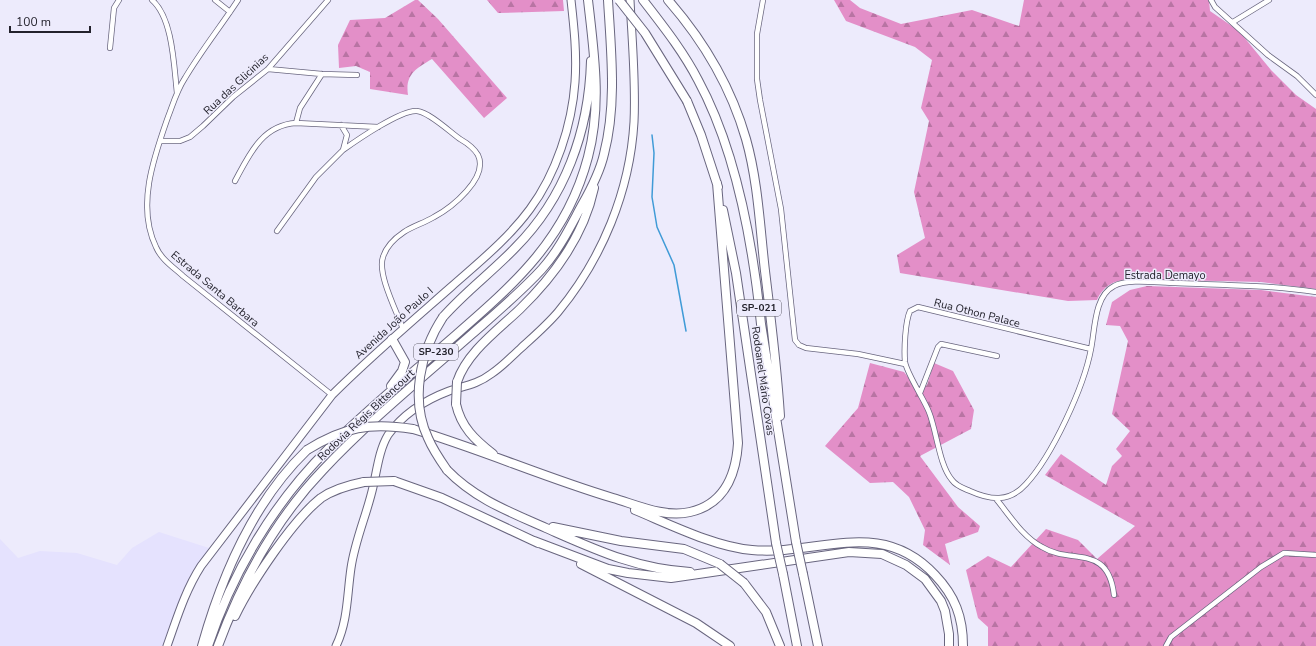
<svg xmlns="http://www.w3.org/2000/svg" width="1316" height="646" font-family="'Nunito Sans',sans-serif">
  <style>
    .built { fill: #e5e2fe }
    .forest { fill: url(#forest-firs) }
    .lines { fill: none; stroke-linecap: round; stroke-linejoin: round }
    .stream { stroke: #409bd7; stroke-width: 1.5 }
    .minor-casing { stroke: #69667f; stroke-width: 6 }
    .primary-casing { stroke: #69667f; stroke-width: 9 }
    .motorway-casing { stroke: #69667f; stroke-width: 10 }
    .minor { stroke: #fff; stroke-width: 4.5 }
    .primary { stroke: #fff; stroke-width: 7 }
    .motorway { stroke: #fff; stroke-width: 8 }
    .motorway-bridge-casing { stroke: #69667f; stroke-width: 10; stroke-linecap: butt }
    .motorway-bridge { stroke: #fff; stroke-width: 8 }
    .labels { text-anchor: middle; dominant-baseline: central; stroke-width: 3; stroke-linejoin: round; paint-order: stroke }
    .shield { fill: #edebfc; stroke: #605e6a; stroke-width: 1 }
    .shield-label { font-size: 10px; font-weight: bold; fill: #23222c }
    .street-label { font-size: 11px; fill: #23222c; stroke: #edebfc }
  </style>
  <defs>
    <pattern id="forest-firs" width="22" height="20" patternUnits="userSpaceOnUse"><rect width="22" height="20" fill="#e38fc8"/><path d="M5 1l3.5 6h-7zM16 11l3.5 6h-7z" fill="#b874a3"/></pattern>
  </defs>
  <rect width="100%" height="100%" fill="#edebfc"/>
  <path class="built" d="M159,532L209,548L186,588L165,646H0V539L18,558L40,551L77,553L117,565L132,548Z"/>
  <path class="forest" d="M415,0H418L438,19L507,98L484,118L432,59C415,69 405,75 408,95L370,89V72L356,66L339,68L338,45L350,20L385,18Z
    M487,0H563L564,11L498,13Z
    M834,0H850L860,8L901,24L972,10L1019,26L1024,0H1209L1210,11L1239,31L1271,70L1296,95L1316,109V289L1261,282L1129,279C1113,281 1104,285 1097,300L1068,301L900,273L897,255L925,238L914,192L929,121L921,108L932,60L915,47L846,21Z
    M1147,286L1261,290L1316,297V646H988V627L978,618L966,570L988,556L1011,567L1046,529L1078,540L1097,559L1135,526L1045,475L1061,454L1106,485L1112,466L1122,456L1116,449L1130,431L1112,414L1128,341L1120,326L1106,325L1112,302L1130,290Z
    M870,363L904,372L918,390L927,385L934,363L953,371L974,410L971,429L920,456L958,507L980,526L978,532L945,544L950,565L923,545L925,530L909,497L893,482L870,483L825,446L858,408Z"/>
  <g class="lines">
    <path class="stream" d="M652,135L654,153L652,197L657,227L674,265L686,331"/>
    <g class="minor-casing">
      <path id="minor" d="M152,0C173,18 174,67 177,93
        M215,0L230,12
        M238,0C221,26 201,51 185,78C177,90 173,104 168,117C154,157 136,206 156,247C161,259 173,267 183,276L332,395
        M763,0L757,34V79L760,100L781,209L795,340L799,345L806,348L858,354L905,364
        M1211,0L1215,7L1268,55L1297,76L1316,95
        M1233,22L1269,0
        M110,48L114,8L119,0
        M268,69L322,74L357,75
        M322,74L300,108L296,123L378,127
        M160,141H180L190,137L203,126L233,97L268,69L328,0
        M343,150C357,140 402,109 417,111C429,112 450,132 460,139C467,143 474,148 478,155C489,178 451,208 434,217C424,223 413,226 404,232C395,238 386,247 383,257C377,274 397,312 403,329
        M235,181C249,155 262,125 296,123
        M277,231L316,177L343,150L347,135L341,125
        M1091,349L918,307L910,311C905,322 904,350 905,362C907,374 924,399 929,412C937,432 939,465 952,480C956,486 963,488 970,491C990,500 1009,503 1026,484C1052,456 1084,387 1091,349C1095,330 1094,296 1114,286C1128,278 1159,283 1175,283C1222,285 1269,285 1316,292
        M920,393L938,347L941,344L997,356
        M997,500C1010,516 1023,537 1042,547C1071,565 1108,543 1114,595
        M1166,646L1171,637L1261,567L1284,553L1316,555"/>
    </g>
    <g class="primary-casing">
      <path id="primary" d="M167,646C177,618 185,591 201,566L332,395C370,357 410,323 451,287C478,263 508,239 530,209C556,174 572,125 575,82C577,54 574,27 571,0
        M336,646C348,621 347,595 351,568C355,540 367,514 373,487C377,470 379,450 388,435C403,414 425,400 449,391C464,386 478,384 491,374C502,367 511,357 520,349C533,337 547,325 558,312C602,259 630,191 634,122C636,82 632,41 630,0"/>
    </g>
    <g class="motorway-casing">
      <path id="motorway" d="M643,0C663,26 683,51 698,80C736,150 753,245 761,324L796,542
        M668,0C703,40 731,87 746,139C758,181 760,228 765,271C771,320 777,368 780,416
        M687,101L701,135L718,187
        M723,210L736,273L776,543
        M443,317C465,292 492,272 515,248C565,198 589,131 591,61
        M457,382C467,352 498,330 520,309C554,276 584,235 594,188
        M391,386L402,371L405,362L392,339
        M456,404C461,427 475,440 493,454
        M413,429C480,449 546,478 613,498C637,505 665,518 690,512C725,504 736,475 738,443L717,183
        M447,470C475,499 510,512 546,528C594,549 636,569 690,572
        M394,481L442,498L538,543
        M635,510C669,524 715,547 752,550C819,556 880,516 935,575C955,596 963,617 963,646
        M553,527L621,541L684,549L720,564
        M534,541L608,569L628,573L671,578L849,552L882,554L906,565L925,579L941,601L945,611L949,634V646
        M581,564L696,623L730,646
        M783,574L797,646
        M803,574L818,646
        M744,583L766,612L780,646
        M235,616C251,583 292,521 321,498C334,489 349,485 364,482
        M202,646C222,575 254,501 307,450
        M208,646C232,573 274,502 329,448C367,410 409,376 450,340C512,286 566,241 588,157C602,105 594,53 588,0
        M218,646C242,581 275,520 323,470C369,421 422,378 472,334C496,313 521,292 542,269C559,250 570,227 582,205C591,189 600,172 604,154C617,104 611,51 608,0"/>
    </g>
    <use href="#minor" class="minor"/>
    <use href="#primary" class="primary"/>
    <use href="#motorway" class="motorway"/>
    <g class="motorway-bridge-casing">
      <path id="motorway-bridge" d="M619,0L645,33L687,101
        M443,317C420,352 410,400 428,438C433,450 440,460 447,470
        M456,404L457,382
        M307,450C344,427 370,422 413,429
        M364,482L394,481
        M796,542L803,574
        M776,543L783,574
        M720,564L744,583"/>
    </g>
    <use href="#motorway-bridge" class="motorway-bridge"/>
  </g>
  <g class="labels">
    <g class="shield">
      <rect x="737" y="300" width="44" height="16" rx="3"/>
      <rect x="414" y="344" width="44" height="16" rx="3"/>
    </g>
    <g class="shield-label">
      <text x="759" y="308">SP-021</text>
      <text x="436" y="352">SP-230</text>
    </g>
    <g class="street-label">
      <text transform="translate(236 84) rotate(-43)">Rua das Glicinias</text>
      <text x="1165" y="275">Estrada Demayo</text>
      <text transform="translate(215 289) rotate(40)">Estrada Santa Barbara</text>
      <text transform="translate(977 313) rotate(14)">Rua Othon Palace</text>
      <text transform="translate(394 323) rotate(-42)">Avenida João Paulo I</text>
      <text transform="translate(763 381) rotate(82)">Rodoanel Mário Covas</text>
      <text transform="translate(366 415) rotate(-43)">Rodovia Régis Bittencourt</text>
    </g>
  </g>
  <path d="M10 26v6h80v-6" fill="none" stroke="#23222c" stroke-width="2"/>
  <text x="16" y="26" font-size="12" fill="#23222c" stroke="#edebfc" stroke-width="3" paint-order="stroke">100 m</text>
</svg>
